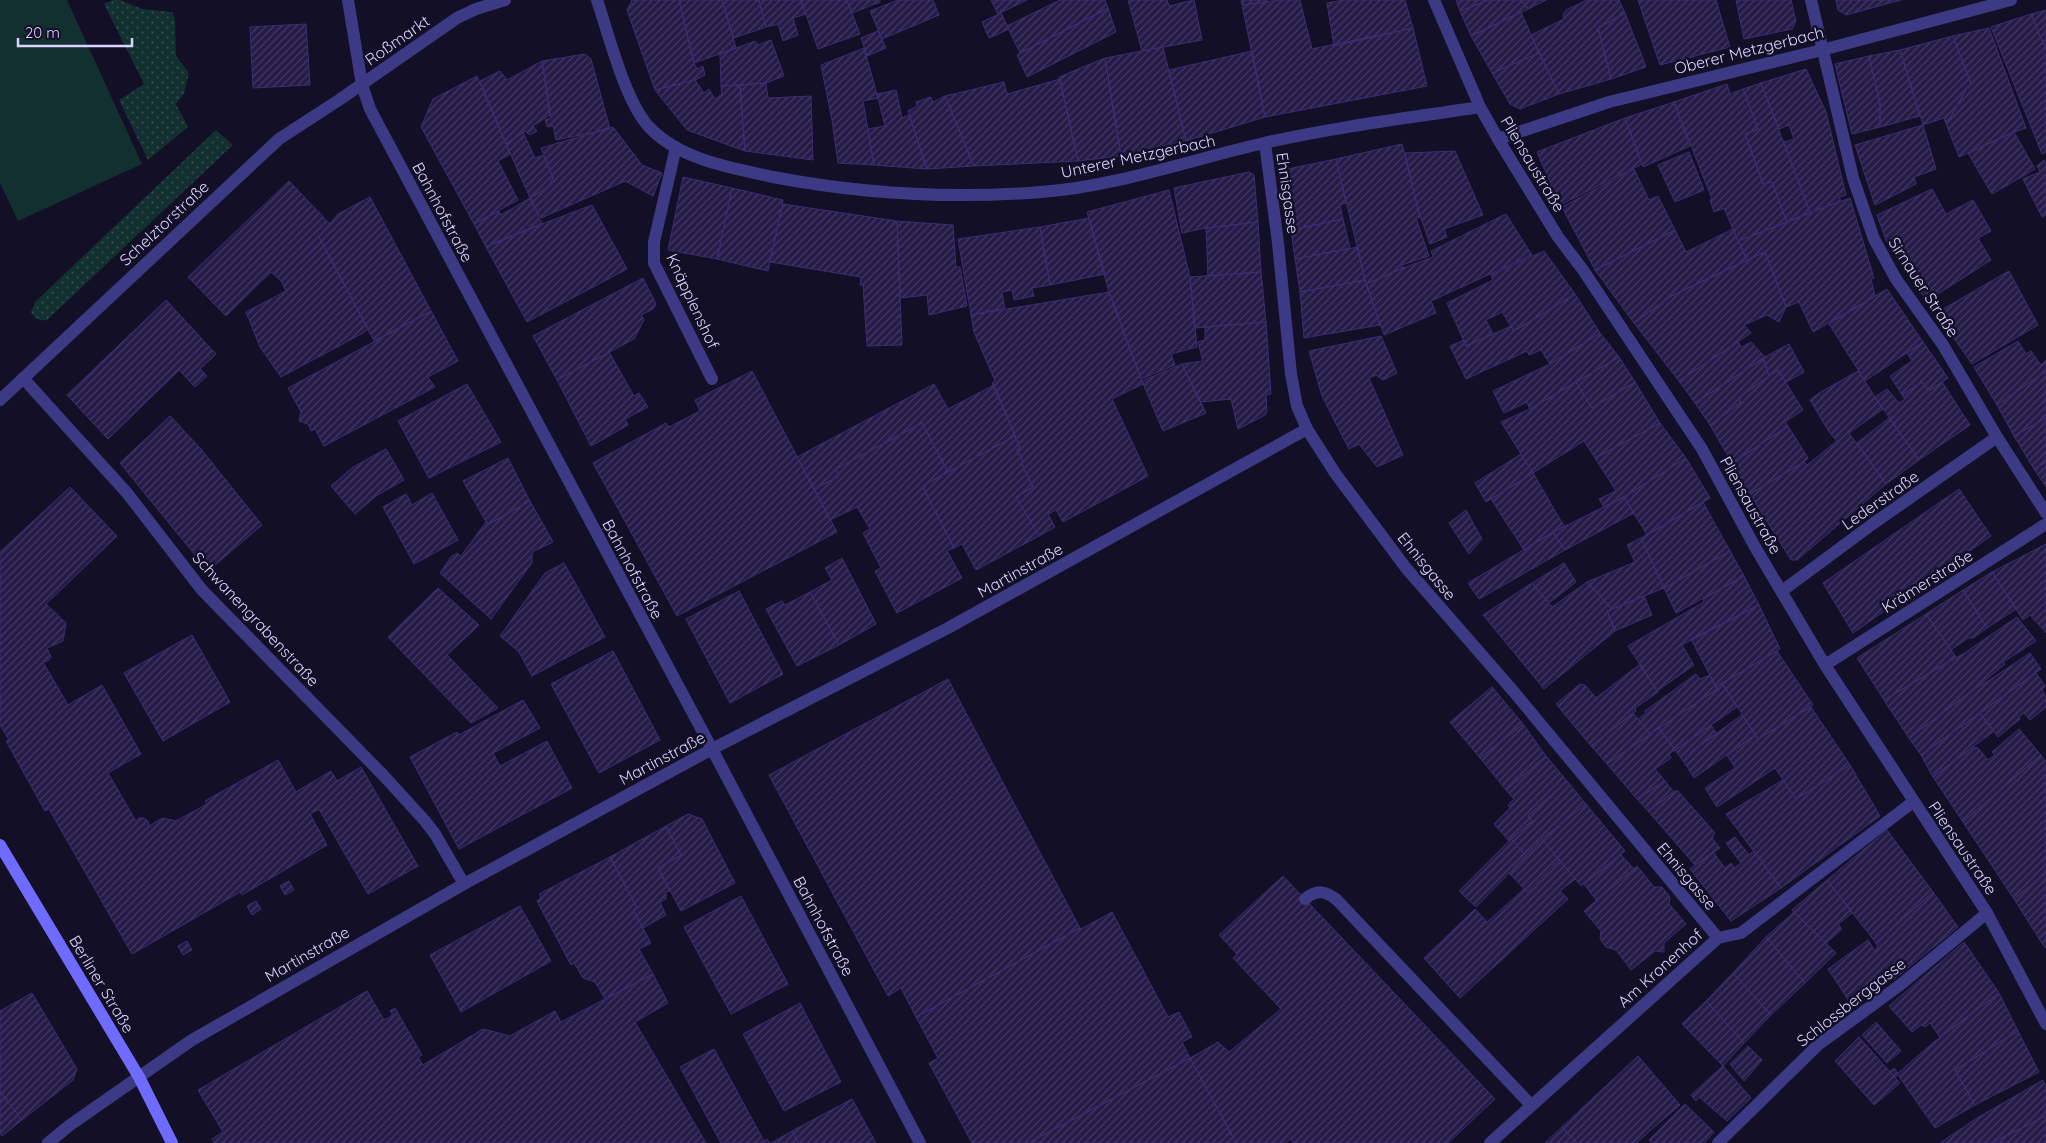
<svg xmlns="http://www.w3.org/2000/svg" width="2046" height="1143" font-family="Quicksand,sans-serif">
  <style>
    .grass { fill: url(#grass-dots) }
    .pitch { fill: #12302f }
    .building { fill: url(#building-hatch); stroke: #3b2d73 }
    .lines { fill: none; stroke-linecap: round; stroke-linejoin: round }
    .lane { stroke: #3d3a85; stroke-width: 12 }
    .street { stroke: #3d3a85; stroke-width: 12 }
    .secondary { stroke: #6f6bff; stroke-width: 12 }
    .labels { text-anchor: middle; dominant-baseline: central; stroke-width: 5; stroke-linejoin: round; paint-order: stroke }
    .street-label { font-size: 16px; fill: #d9d4ff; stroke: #130f26 }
  </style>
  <defs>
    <pattern id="grass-dots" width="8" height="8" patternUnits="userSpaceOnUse" patternTransform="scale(1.25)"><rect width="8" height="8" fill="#12302f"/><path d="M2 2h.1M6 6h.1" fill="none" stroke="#344d4e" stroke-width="1.8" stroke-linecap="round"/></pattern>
    <pattern id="building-hatch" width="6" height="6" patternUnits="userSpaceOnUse" patternTransform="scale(1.25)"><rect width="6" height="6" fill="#241b47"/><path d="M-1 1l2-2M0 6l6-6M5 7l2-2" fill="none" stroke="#433b63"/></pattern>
  </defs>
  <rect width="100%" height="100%" fill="#130f26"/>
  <path class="grass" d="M113,0H120L142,9L172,12L175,19L176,56L189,73L184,94L176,104L188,127L148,160L119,100L144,84L104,4Z
    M216,130L233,145L47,320C38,321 35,319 31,312L35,302Z"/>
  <path class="pitch" d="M0,0H67L142,164L18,221L0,183Z"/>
  <path class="building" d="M632,0H679L694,63L697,69L703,66L705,75L695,80L655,90L627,10Z
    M679,0H722L736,48L694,63Z
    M722,0H759L766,27L734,38Z
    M759,0H801L806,14L793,18L798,35L783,41L778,24L766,27Z
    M801,0H847L860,34L818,49Z
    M847,0H880V2L852,13Z
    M898,0H933L939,15L882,39L870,11Z
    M991,0H1027L998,14Z
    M1060,0H1105L1108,8L1020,53L1007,26Z
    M1128,0H1167L1169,6L1194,0L1202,40L1142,51Z
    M1241,0H1267L1268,2L1242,5Z
    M1280,0H1300L1312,49L1413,28L1427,86L1265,117L1242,5Z
    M1344,0H1405L1413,28L1334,46L1327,3Z
    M1456,0H1489L1460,11Z
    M1489,0H1521L1528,9L1471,36L1460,11Z
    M1521,0H1546L1528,9Z
    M1587,0H1619L1625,13L1598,28L1611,79L1559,94L1531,35L1564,19L1563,15L1566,10Z
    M1638,0H1716L1730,47L1660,65Z
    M1736,0H1791L1796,21L1792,29L1744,39Z
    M1836,0H1901L1846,15L1838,10Z
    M1108,8L1116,32L1027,77L1017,55Z
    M2046,10V50L2031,14Z
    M1521,12L1539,53L1492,73L1471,36Z
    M1001,13L1009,29L989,38L982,22Z
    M1625,13L1646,67L1611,79L1598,28Z
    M2031,14L2046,50V152L2042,154L1991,27Z
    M306,24L310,85L253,88L250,27Z
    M1989,28L2026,128L2014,132L1959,157L1945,121L1949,120L1968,86L1971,84L1953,36Z
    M878,31L886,48L867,56L861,38Z
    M1953,36L1971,84L1968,86L1949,120L1945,121L1944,118L1923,125L1900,50Z
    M771,40L784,76L766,83L721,86L720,54L755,41L758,45Z
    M1163,47L1186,141L1121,156L1105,58Z
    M864,48L878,98L863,101L874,165L838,163L832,120L821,65Z
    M1900,50L1920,116L1880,127V103L1869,56Z
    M1252,51L1265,117L1186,141L1169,70Z
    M1539,53L1559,94L1520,109L1510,104L1492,73Z
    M585,54L591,59L610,129L556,140L553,126L547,127L545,120L551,118L542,61Z
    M1869,56L1880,103V127L1852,134L1835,64Z
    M1105,58L1121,156L1078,161L1059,77Z
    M542,61L550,115L533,126L537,131L530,135L525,131L506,144L480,81L500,71L507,80Z
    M1806,69L1826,112L1846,195L1839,197L1841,201L1810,212L1784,142L1794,139L1789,125L1779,129L1761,83Z
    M477,76L510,154L498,161L518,200L474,224L421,127L433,99Z
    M1060,79L1078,161L974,166L945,96L1004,82L1007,94Z
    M695,80L704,93L709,89L715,99L722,94L721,86L740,85L745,151L687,130L655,90Z
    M766,83L768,98L811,96L813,160L745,151L740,85Z
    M1761,83L1810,212L1787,222L1772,182L1763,184L1745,134L1758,129L1743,89Z
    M1727,84L1730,94L1743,89L1758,129L1745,134L1763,184L1772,182L1787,222L1738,241L1724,208L1714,212L1710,200L1712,199L1674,102Z
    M896,90L902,118L909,115L927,169L874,165L868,129L885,126L877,94Z
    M945,96L974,166L927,169L908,111L917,106L916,102L931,97L933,102Z
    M1674,102L1690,146L1643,167L1625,118Z
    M1625,118L1642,164L1560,205L1537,152Z
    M1923,125L1936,169L1914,177L1916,184L1875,205L1855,145Z
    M613,127L642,165L662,173L653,196L627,182H623L541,218L530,198L548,187L553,178L541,148Z
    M523,132L535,158L544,155L553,178L548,187L530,198L506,144Z
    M2014,132L2035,169L1992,194L1968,153Z
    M1402,144L1420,217L1416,218L1429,256L1402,265L1403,268L1366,284L1336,159Z
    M1455,151L1483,215L1444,229L1447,237L1430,244L1418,210L1405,153Z
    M1689,152L1704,190L1675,202L1658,165Z
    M1336,159L1346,203L1340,205L1343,219L1291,230L1278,171Z
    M2044,160L2046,164V215L2042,217L2023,179L2040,172L2037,166Z
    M1634,169L1649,200L1658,196L1675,230L1595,270L1562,207Z
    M1249,172L1254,175L1258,222L1206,228L1182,233L1174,188Z
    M683,177L732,188L717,259L668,250Z
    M289,181L330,224L319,237L322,242L281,281L271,272L226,316L188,277Z
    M732,188L783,200L768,271L717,259Z
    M1932,189L1946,214L1973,200L1991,231L1978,238L1991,260L1927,301L1888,245L1877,215Z
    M1169,190L1190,277L1197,347L1171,354L1175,365L1141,379L1109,292L1087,212Z
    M370,197L431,311L374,341L319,237L338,214Z
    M530,198L542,224L486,247L474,224L499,211L501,215Z
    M1850,198L1874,278L1871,279L1875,296L1813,332L1799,302L1786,307L1765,252L1747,260L1738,241Z
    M783,204L897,221L902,345L867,346L863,285H860L861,277L770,262Z
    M592,205L627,269L527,322L486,247L500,240Z
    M1506,214L1532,255L1431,301L1436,313L1384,335L1366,284L1403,268L1433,257L1431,251Z
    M1089,218L1105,274L1050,285L1040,227Z
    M1343,219L1350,248L1295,259L1291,230Z
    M897,221L953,225L956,267H960L967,306L929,315L927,295L900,298Z
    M1258,222L1261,272L1208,276L1206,228Z
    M1040,227L1050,285L1032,288L1034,296L1014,300L1012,290L1002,292L1005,308L971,315L958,239Z
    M1733,229L1747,260L1671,296L1634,323L1595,270L1675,230L1686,252Z
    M322,242L368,329L363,333L281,377L260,347L246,312L286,291L281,281Z
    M1358,247L1365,280L1300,292L1295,259Z
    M1544,251L1575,294L1514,331L1502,312L1486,320L1493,334L1466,346L1447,303L1493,280L1491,275Z
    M1765,252L1786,307L1779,322L1767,315L1744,325L1751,333L1679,381L1634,323L1671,296Z
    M2009,271L2038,325L1972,364L1936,313Z
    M1261,272L1266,322L1195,328L1190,277Z
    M643,278L656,304L653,309L641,315L644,320L634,339L557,380L533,336Z
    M1365,280L1380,325L1304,338L1300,292Z
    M1887,289L1923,342L1865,381L1829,324Z
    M1109,292L1143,384L1112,399L1148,476L1063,522L1056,510L1048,514L1055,527L1039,536L1016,497L1033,487L1021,463L1023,462L1017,450L1020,447L992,383L995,381L974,332L971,315Z
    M1575,294L1600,333L1550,364L1541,350L1529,355L1527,351L1466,379L1450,346L1464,340L1466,346L1511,326L1514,331Z
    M166,300L216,354L200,369L207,376L195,387L179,370L108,439L67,395Z
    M431,311L458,361L428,377L435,387L324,446L315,429L311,431L308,424L299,421L301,412L288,388Z
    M1266,322L1271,394L1266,395L1267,412L1265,415L1238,429L1231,399L1200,402L1182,364L1203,361L1198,342L1205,340V327Z
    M1600,333L1619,357L1530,409L1527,402L1504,413L1493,391L1550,364Z
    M1381,336L1397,373L1383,380L1376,375L1369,378L1403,455L1377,467L1359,444L1349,449L1322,396L1309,351Z
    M2018,341L2026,354L2031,351L2041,365L2046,360V371L1997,405L1974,367Z
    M1738,342L1742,347L1751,342L1765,357L1695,403L1679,381Z
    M1923,342L1948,378L1929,391L1922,382L1902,395L1890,376L1912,361L1907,353Z
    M1789,344L1804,372L1786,382L1778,370L1769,376L1763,358Z
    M609,352L634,396L639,393L648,407L625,419L628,425L591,446L557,380Z
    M1619,357L1635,382L1592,408L1576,382Z
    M1763,358L1769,376L1738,398L1741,402L1710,425L1695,403Z
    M1182,364L1206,413L1163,431L1142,381Z
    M1778,370L1803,410L1785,422L1788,426L1732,463L1710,425L1741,402L1738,398Z
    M752,371L837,532L677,616L593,463L666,423L669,427L700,411L695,400Z
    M1858,371L1883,409L1849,433L1886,484L1797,560H1791L1750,494L1804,462L1807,465L1837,441L1829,432L1810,400L1819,393Z
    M2046,371V418L2014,436L1997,405Z
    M1576,382L1592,408L1635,382L1660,423L1595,458L1584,441L1533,473L1501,422L1530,409Z
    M1922,382L1929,391L1942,382L1970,425L1919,460L1875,397L1887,389L1899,403L1905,399L1902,395Z
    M467,384L501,442L429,478L398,421Z
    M934,384L948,409L994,385L1015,436L948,472L922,423L836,469L839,476L814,489L797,457Z
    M170,416L201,449L262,525L208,571L120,463Z
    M1889,418L1919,460L1886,484L1857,443Z
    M2046,418V462L2034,469L2014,436Z
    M922,423L948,472L926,484L924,489L954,548L947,551L962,578L897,613L875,571L881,568L863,533L870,529L857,507L830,520L814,489L839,476L836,469Z
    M1660,423L1686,458L1624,497L1604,507L1599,499L1616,491L1595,458Z
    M1788,426L1808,458L1804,462L1750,494L1732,463Z
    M1015,436L1020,447L1017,450L1023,462L1021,463L1033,487L1016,497L1039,536L976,570L962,544L954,548L924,489L926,484Z
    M386,449L404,480L376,496L355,514L331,486L353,467Z
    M1521,454L1533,473L1486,502L1475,483Z
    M508,458L530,501L489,524L486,522L463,481Z
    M1686,458L1710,498L1647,535L1624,497Z
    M2046,462V487L2034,469Z
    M1533,473L1564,526L1524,550L1491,499Z
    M70,487L117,536L46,604L66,623L63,641L47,648L51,657L48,661L43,662L68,705L102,685L141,754L108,773L136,821L139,818H144L148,821L149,826L163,818L176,821L207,804L205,801L278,760L296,792L331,771L337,781L361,767L418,866L368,894L319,809L310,814L327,845L242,895L240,892L132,954L49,809L45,811L6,741L9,740L0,725V552Z
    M1959,489L1991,536L1853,633L1823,583Z
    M432,493L458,540L414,564L383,507L406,494L412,505Z
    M1624,497L1634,513L1565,550L1553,532Z
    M530,501L553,542L534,551L532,554V563L491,619L440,573L451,557L457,553L461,556L486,522L489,524Z
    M1703,502L1730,551L1664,588L1641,538Z
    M1466,510L1482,539L1469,554L1449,523Z
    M1553,532L1565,550L1479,599L1468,583Z
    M1641,538L1664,588L1612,609L1587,582L1635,562L1627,545Z
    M2046,544V633L2030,615L2023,620L1992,572Z
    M1730,551L1744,576L1676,613L1664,588Z
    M842,558L876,624L839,645L810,592L832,580L825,568Z
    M564,563L605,637L532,676L519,652L500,636L545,573Z
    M1564,563L1576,582L1549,603L1532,583Z
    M1992,572L2016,609L1987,628L1963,590Z
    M1744,576L1759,605L1682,645L1694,665L1657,691L1628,646L1704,602L1703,599Z
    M1587,582L1612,609L1607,611L1615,631L1544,689L1483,615L1532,583L1552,607Z
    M438,588L479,625L447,655L498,708L471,723L388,637Z
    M1963,590L1987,628L1973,638H1968L1951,650L1926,614Z
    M739,591L783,674L730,703L686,619Z
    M810,592L839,645L797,666L766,609L782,601L785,605Z
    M1644,596L1652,615L1615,631L1607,611Z
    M1759,605L1780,649L1716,687L1691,639Z
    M1926,614L1956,657L1884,700L1857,658Z
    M2017,617L2036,641L2003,662L2005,664L1981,684L1909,738L1884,700L1966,652Z
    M192,635L230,702L163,741L124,673Z
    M613,651L660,740L599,773L551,684Z
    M1777,651L1813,705L1758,739L1722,683Z
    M2030,653L2041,669L1921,755L1909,738L1981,684L1982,685Z
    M1640,664L1658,692L1635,708L1636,711L1591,746L1556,704L1580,684L1585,685L1596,698Z
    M2036,673L2045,686L2042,690L2046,697V707L2030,720L2024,713L2019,717L2020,719L1998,737L1980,713Z
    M1696,674L1700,679L1710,675L1717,689L1650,734L1638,719L1646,713L1645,711Z
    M948,679L1080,928L916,1017L901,988L888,996L769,775Z
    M1722,683L1737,707L1675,750L1659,728L1717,689L1716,687Z
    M1492,687L1523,724L1480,758L1450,722Z
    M523,700L540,728L493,753L500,766L547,741L572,788L459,849L410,757L457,732L459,735Z
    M1811,707L1850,765L1796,799L1775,768L1717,807L1705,788L1735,768L1727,755L1755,735L1758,739Z
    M1633,713L1650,734L1607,764L1591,746Z
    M1980,713L1994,731L1933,777L1921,755Z
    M1742,715L1755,735L1694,778L1684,762L1693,750Z
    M1523,724L1546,756L1506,790L1480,758Z
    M1711,725L1717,734L1693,750L1684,762L1675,750Z
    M1659,728L1675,750L1669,754L1671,758L1655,769L1665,781L1637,799L1607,764Z
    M2019,729L2041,755L1963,822L1933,777L1973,747L1978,748L1988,760L1995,755L1992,752Z
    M2041,755L2046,762V873L2014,899L1963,822Z
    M1546,756L1567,781L1528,816L1532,821L1509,841L1494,824L1510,808L1508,805L1514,799L1506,790Z
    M1850,765L1880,816L1781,888L1726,814L1783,780L1796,799Z
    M1567,781L1586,804L1542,839L1526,856L1511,839L1532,821L1528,816Z
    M1665,781L1674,792L1648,811L1637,799Z
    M1677,790L1715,833L1712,838L1720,848L1695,865L1648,811Z
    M1586,804L1625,851L1581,886L1542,839Z
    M688,814L702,819L735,883L681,911L658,868L681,855L666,826Z
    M666,826L681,855L658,868L670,891L666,892V899L660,902L666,915L643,928L633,910L637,908L610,857Z
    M1887,830L1933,892L1876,943L1827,880Z
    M1735,837L1749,855L1754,851L1781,888L1731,921L1690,869L1713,852L1725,868L1731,863L1734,868L1741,863L1726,843Z
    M1511,839L1526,856L1476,907L1459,891Z
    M1542,839L1559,860L1527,892L1509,873Z
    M1621,855L1634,869L1596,900L1584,884Z
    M610,857L637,908L633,910L651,943L639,949L653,974L605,999L595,982L583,978L574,963L571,965L537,901L541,898L539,894Z
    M1559,860L1575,879L1560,891L1568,899L1460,998L1424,958L1475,909L1487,922L1524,889L1527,892Z
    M1637,866L1654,887H1662L1670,897L1669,904L1686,924L1664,943V952L1655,951L1631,970L1616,950L1606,947L1600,939L1601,931L1584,911Z
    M2046,873V947L2045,948L2014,899Z
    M1283,876L1495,1099L1448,1143H1293L1291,1139L1284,1143H1236L1190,1058L1218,1042L1229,1052L1281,1009L1233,958L1237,954L1219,935Z
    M1827,880L1852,913L1838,924L1842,929L1826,943L1792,910Z
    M289,881L294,890L285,895L280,886Z
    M1933,892L1958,927L1898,976L1851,1004L1828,969L1868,940L1875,951L1878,947L1876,943Z
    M741,896L788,984L731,1014L684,927Z
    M256,901L261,909L252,915L247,906Z
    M520,906L551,961L461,1012L430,955Z
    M1112,912L1168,1017L1179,1012L1192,1037L1182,1042L1190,1058L1028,1143H972L929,1063L938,1058L916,1017L1080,928L1081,929Z
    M1794,912L1836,953L1805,983L1766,937Z
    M1766,937L1805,983L1771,1015L1733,973Z
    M187,941L192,950L183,955L178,946Z
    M1964,942L1999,993L1940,1037L1930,1023L1925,1027L1921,1025L1912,1032L1889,1006Z
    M1733,973L1771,1015L1744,1043L1706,1001Z
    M653,974L668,1003L635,1022L706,1143H214L212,1139L223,1132L198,1090L367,991L384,1020L393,1015L390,1011L395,1008L422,1055L418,1057L423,1065L483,1029L510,1036L555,1011L561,1022Z
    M32,993L77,1069L73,1080L22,1120L0,1091V1011Z
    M1999,993L2018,1031L1955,1070L1975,1105L1935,1128L1898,1075L1895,1078L1890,1072L1894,1068L1898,1073L1934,1042Z
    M1706,1001L1744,1043L1723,1066L1682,1024Z
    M800,1003L841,1082L784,1111L743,1034Z
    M1876,1022L1901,1051L1887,1063L1862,1035Z
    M2018,1031L2039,1072L1975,1105L1955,1070Z
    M1859,1037L1900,1083L1874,1105L1835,1061Z
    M1748,1046L1762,1060L1744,1081L1730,1064Z
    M714,1049L764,1141L767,1139L770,1143H721L680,1067Z
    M1638,1056L1680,1105L1636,1143H1577L1562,1127Z
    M1190,1058L1236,1143H1028Z
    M1723,1066L1751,1098L1727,1121L1699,1097L1696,1101L1691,1095Z
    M2043,1080L2046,1088V1116L1991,1143H1940L1977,1118Z
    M0,1091L22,1120L2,1136L0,1133Z
    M852,1099L876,1143H799L792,1131Z
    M1685,1104L1714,1132L1704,1143H1651L1649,1140Z
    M2046,1116V1143H1991Z
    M1562,1127L1577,1143H1545Z
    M792,1131L799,1143H771Z"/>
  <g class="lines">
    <path class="lane" d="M1305,899C1317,889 1326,891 1337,900L1531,1105
      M1718,1143L1818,1045L1900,985L1987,913"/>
    <path class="street" d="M348,0L362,85L370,109L712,749L920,1143
      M597,0C609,35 625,102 650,128C681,160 732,168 773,177C862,194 951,199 1041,192C1117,186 1190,160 1264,143C1335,127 1408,118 1480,107
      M1434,0L1480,107L1498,139L1558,237L1583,270L1702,449L1755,547L1825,665L1987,913L2046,1024
      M1811,0L1853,178L1874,239L1896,279L1943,345L1997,437L2046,513
      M1498,139L1609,102L1822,50L2011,0
      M1265,143L1278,243L1291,374L1297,406L1307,429L1335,473L1406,568L1514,692L1718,938
      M676,147L654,242V263L712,379
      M23,378L127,493L202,590L383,775L425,821L435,834L464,884
      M0,400L279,139L339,100L457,18L476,9L505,0
      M1782,591L1874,523L1997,437
      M1825,665L2046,524
      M48,1143L70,1125L192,1040L464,884L712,749L948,628L1307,429
      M1490,1143L1718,938L1741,933L1913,802"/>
    <path class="secondary" d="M0,845L139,1077L172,1143"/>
  </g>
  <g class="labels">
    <g class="street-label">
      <text transform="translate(397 40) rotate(-35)">Roßmarkt</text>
      <text transform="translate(1749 50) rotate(-14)">Oberer Metzgerbach</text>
      <text transform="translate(1138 156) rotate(-12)">Unterer Metzgerbach</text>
      <text transform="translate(1533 164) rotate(59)">Pliensaustraße</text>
      <text transform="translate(1288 193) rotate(82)">Ehnisgasse</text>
      <text transform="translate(443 212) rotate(62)">Bahnhofstraße</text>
      <text transform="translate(164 223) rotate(-43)">Schelztorstraße</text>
      <text transform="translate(1924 287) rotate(57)">Sirnauer Straße</text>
      <text transform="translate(693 301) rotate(65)">Knäpplenshof</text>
      <text transform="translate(1880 500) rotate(-35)">Lederstraße</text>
      <text transform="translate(1751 505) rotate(61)">Pliensaustraße</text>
      <text transform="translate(1427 566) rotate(51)">Ehnisgasse</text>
      <text transform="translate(633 569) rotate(62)">Bahnhofstraße</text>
      <text transform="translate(1020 570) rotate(-29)">Martinstraße</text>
      <text transform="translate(1927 581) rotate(-32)">Krämerstraße</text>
      <text transform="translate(256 619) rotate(47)">Schwanengrabenstraße</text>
      <text transform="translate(662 758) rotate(-28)">Martinstraße</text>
      <text transform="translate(1963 848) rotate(56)">Pliensaustraße</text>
      <text transform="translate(1687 876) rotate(50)">Ehnisgasse</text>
      <text transform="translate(824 926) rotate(62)">Bahnhofstraße</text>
      <text transform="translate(307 954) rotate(-30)">Martinstraße</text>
      <text transform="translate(1660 968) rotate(-42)">Am Kronenhof</text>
      <text transform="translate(102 984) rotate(59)">Berliner Straße</text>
      <text transform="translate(1851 1002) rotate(-38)">Schlossberggasse</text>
    </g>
  </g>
  <path d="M18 38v8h114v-8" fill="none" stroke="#d9d4ff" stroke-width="2.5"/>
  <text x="25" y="38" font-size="15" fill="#d9d4ff" stroke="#130f26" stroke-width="4" paint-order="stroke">20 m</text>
</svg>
